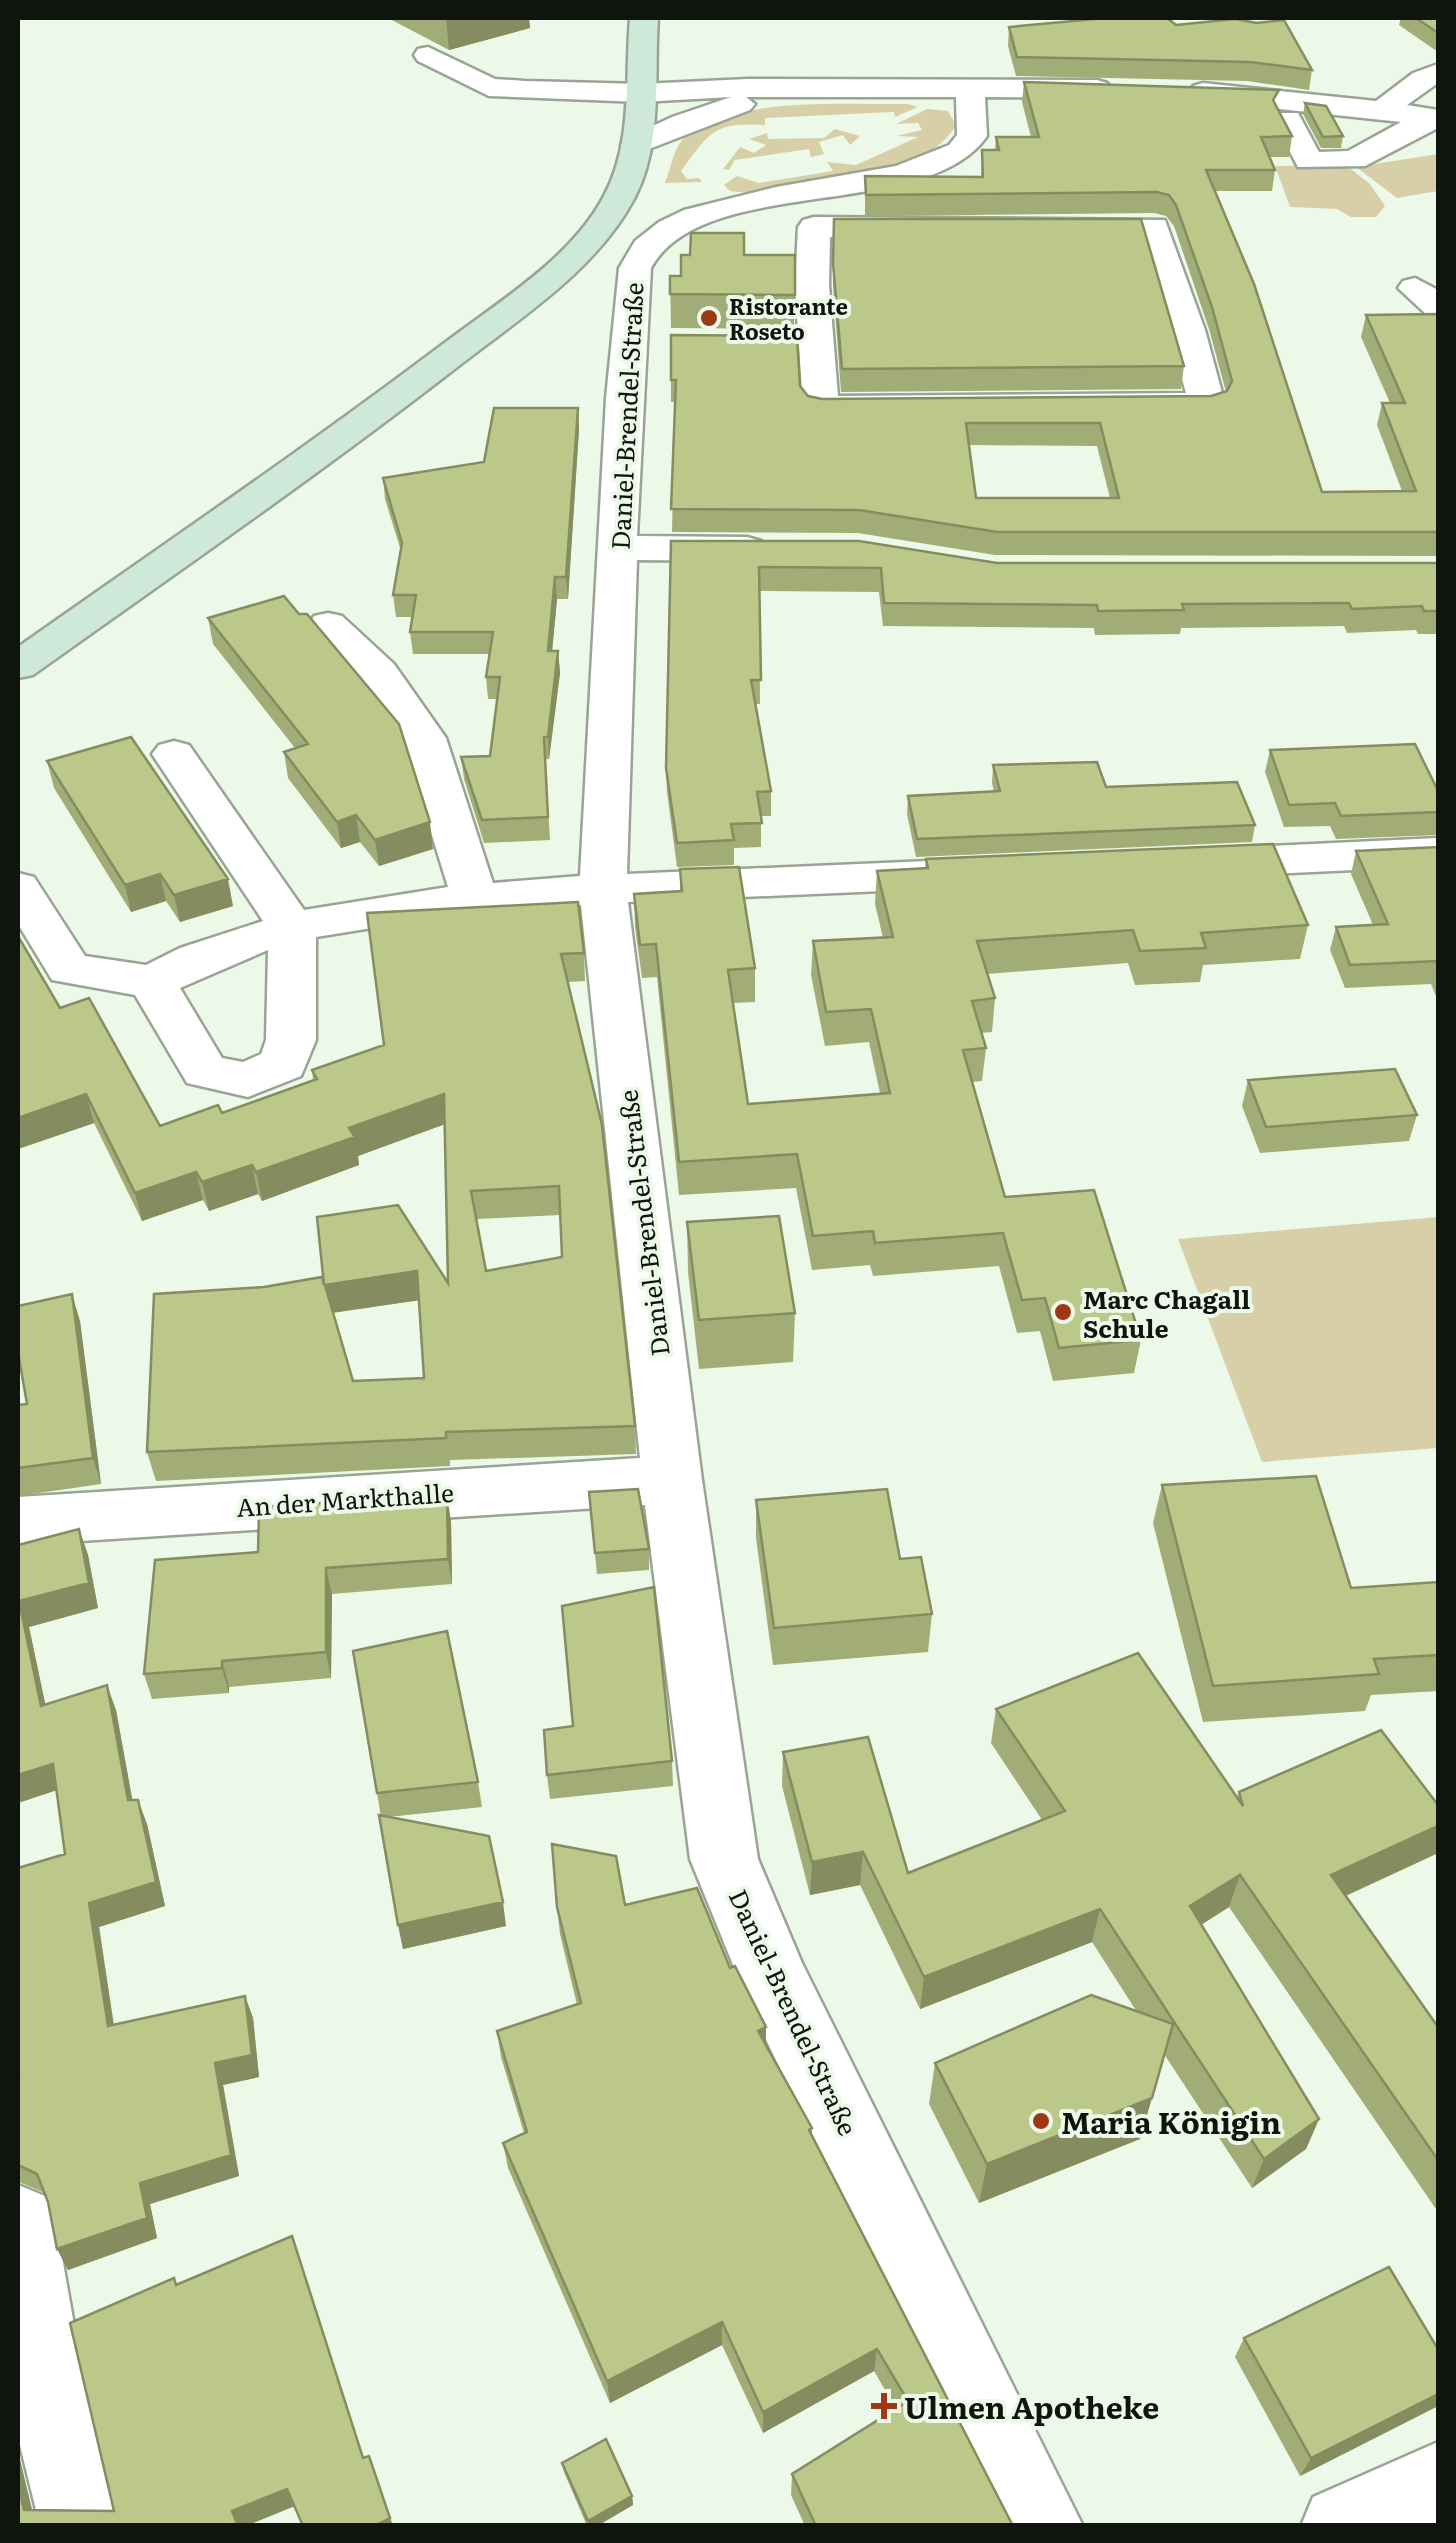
<svg xmlns="http://www.w3.org/2000/svg" width="1456" height="2543" font-family="Literata,serif">
  <style>
    .green { fill: #d7cfa8 }
    .lines { fill: none; stroke-linecap: round; stroke-linejoin: round }
    .street-casing { stroke: #99a495; stroke-width: 5 }
    .secondary-casing { stroke: #99a495; stroke-width: 5 }
    .street { fill: #fff; fill-rule: evenodd }
    .secondary { fill: #cee8d9; fill-rule: evenodd }
    .wall { fill: #a2ac76; fill-rule: evenodd }
    .shaded-wall { fill: #848c60 }
    .building { fill: #bcc889; stroke: #848c60; stroke-width: 2.5; fill-rule: evenodd }
    .poi-dot { fill: #9f3817; stroke: #edf9e8; stroke-width: 4 }
    .labels { text-anchor: middle; dominant-baseline: central; stroke-width: 8; stroke-linejoin: round; paint-order: stroke }
    .far-poi-label { font-size: 22px; font-weight: bold; fill: #10140e; stroke: #edf9e8; text-anchor: start }
    .street-label { font-size: 25px; fill: #10140e; stroke: #edf9e8 }
    .poi-label { font-size: 25px; font-weight: bold; fill: #10140e; stroke: #edf9e8; text-anchor: start }
    .near-poi-label { font-size: 30px; font-weight: bold; fill: #10140e; stroke: #edf9e8; text-anchor: start }
  </style>
  <rect width="100%" height="100%" fill="#edf9e8"/>
  <path class="green" d="M908,104L918,107L895,117L894,112L765,118V125C713,122 711,131 681,171L687,179L699,178L702,182L665,183C672,165 674,141 693,130C749,97 845,105 908,104Z
    M927,109L948,111L956,125C926,180 806,184 750,193L730,191L724,185L737,176L759,183L833,171L827,162L856,165L918,137L896,136L922,130L918,123L896,124Z
    M835,129L860,136L850,145L843,135L819,142L824,154L811,157L809,149L735,160L729,170L723,169L740,147L754,153L766,145L749,139L767,133L768,139L824,138Z
    M1438,154V191L1397,198L1356,167Z
    M1346,165L1370,184L1385,206L1376,217H1351L1337,209L1290,207L1275,166Z
    M1438,1217V1448L1262,1462L1178,1239Z"/>
  <g class="lines">
    <g class="street-casing">
      <path id="street" d="M428,47L495,79L525,81L641,84L748,79L1097,80L1107,83L1111,89L1107,95L1097,98L985,97L987,136C927,223 703,173 651,268L637,536L747,537L761,541L767,549L761,557L747,561L637,560L627,874L951,860L967,864L974,874L967,884L951,888L628,902L702,1480L758,1859L802,1963L1083,2526H999L749,2004L690,1859L645,1505L18,1545V1497L640,1458L581,905L447,916L316,937V1040L301,1076L248,1097L187,1083L135,995L52,980L18,924V873L34,877L85,956L146,965L180,948L263,921L152,754L159,745L174,741L189,745L304,910L448,887L402,738L364,682L308,625L314,616L328,613L342,616L394,664L446,738L493,883L580,876L606,398L619,268L635,241L659,222L684,210L776,187L896,166L949,145L957,135L956,97H746L755,104L750,110L636,154L625,151L621,145L625,139L672,117L731,97L641,102L489,96L418,61L414,55L418,49ZM268,950L266,1040L261,1054L243,1062L222,1058L180,988Z
        M1438,64V83L1407,105L1438,110V128L1365,166L1298,167L1273,119L1278,113H1298L1319,152L1348,151L1401,122L1203,101L1193,98L1188,92L1193,86L1203,83L1376,101L1413,73Z
        M814,217L1165,220L1205,330L1225,404L1220,412L1207,415L821,418L808,415L803,407L795,285L798,227L803,220ZM830,237H1141L1186,393L838,396L829,285Z
        M1415,278L1438,290V317L1426,314L1398,288L1403,281Z
        M1438,838V866L1207,877L1191,873L1184,863L1191,853L1207,849Z
        M18,2185L45,2196L56,2223L85,2387L122,2526H40L18,2437Z
        M1438,2442V2525L1301,2526L1313,2497Z"/>
    </g>
    <g class="secondary-casing">
      <path id="secondary" d="M630,18H658C654,77 663,143 635,197C597,270 519,319 456,368C318,475 175,574 33,675L18,678V647C160,547 304,449 443,344C498,302 571,259 604,196C633,143 625,77 630,18Z"/>
    </g>
    <use href="#street" class="street"/>
    <use href="#secondary" class="secondary"/>
  </g>
  <path class="wall" d="M388,18H529L530,28L449,50Z
    M1401,18H1438V52L1399,25Z
    M1176,25L1312,70L1309,90L1247,81L1016,76L1008,46L1009,27Z
    M1024,82L1276,106L1292,136L1289,157H1270L1275,170L1272,191H1215L1322,492L1402,491L1377,425L1382,403H1390L1361,337L1366,315L1438,314V556L995,555L858,533L672,532L675,402H671V335L800,386L808,396L822,399L1211,396L1226,392L1209,329L1174,226L1166,216L1154,213L865,216V176L981,177L982,150H995L996,137H1031L1022,102ZM969,445L1097,446L1110,498H976Z
    M1305,103L1343,136L1341,148H1321L1303,114Z
    M834,219L1184,366L1181,389L841,392L833,285Z
    M744,255H795L794,329L671,328L670,276H681Z
    M578,408L579,429L568,599H557L552,651H558L560,673L549,759H545L550,840L484,843L464,779L461,757L490,756L497,699H488L486,677L489,654H413L410,632L413,617H396L393,595L401,551L385,499L383,478L484,462Z
    M671,541L997,563H1438V634H1418L1416,630L1347,633L1344,626L1181,628L1180,634L1095,635L1094,628L883,626L879,592L759,591L760,704H755L771,791V816H761V847L734,848V865L677,867L667,792L666,768Z
    M208,618L433,849L379,866L360,842L341,848L288,778L284,752L295,748L213,644Z
    M1270,750L1438,791V835L1336,839L1330,826L1284,827L1265,772Z
    M47,761L233,906L180,922L166,901L131,912L54,788Z
    M993,765L1106,787L1255,825L1252,842L916,857L907,814L908,796L994,792L992,783Z
    M1438,847V1001L1431,984L1345,988L1330,950L1336,927L1373,925L1351,874L1356,851Z
    M926,859L1308,925L1300,959L1203,965L1200,982L1135,985L1128,963L987,974L995,998L992,1032L981,1033L986,1048L982,1081L972,1082L1005,1197L1141,1340L1134,1373L1053,1381L1040,1331L1017,1333L999,1266L873,1276L870,1265L812,1270L796,1188L679,1195L657,977L642,978L635,927L634,894L680,891V869L755,968V1002L733,1003L748,1104L880,1093L869,1042L825,1046L811,975L813,941L883,938L875,904L877,871L925,868Z
    M367,913L584,953L585,981L568,982L635,1426L636,1454L450,1460V1466L156,1481L147,1452L154,1294L448,1283L445,1124L358,1156L359,1165L262,1201L258,1194L209,1211L203,1200L142,1221L94,1123L18,1149V936L60,1008L160,1126L222,1113L313,1081L312,1070L384,1045ZM560,1215L562,1257L486,1271L476,1219ZM419,1300L424,1378L353,1381L333,1313Z
    M1248,1080L1417,1115L1409,1141L1260,1153L1242,1106Z
    M687,1222L795,1313L793,1362L699,1369L688,1272Z
    M80,1321L101,1484L18,1496V1405L27,1404Z
    M1162,1485L1351,1588L1438,1582V1691L1371,1695L1365,1711L1203,1722L1153,1523Z
    M589,1492L649,1549V1570L597,1574Z
    M756,1500L900,1559L932,1614L928,1652L773,1665L756,1538Z
    M451,1521L452,1584L332,1594L331,1678L229,1687V1693L152,1699L144,1674L258,1552Z
    M79,1529L88,1555L98,1608L29,1627L45,1704L116,1710L132,1800L147,1824L165,1906L99,1927L114,2025L245,1996L253,2018L259,2077L223,2085L239,2176L150,2204L157,2238L68,2270L57,2249L48,2202L45,2193L19,2182L18,2183V2080L19,2079L65,1854L57,1790L18,1803V1545Z
    M996,1709L1237,1798L1239,1792L1438,1805V1847L1436,1854L1346,1896L1438,2027V2212L1229,1907L1201,1925L1319,2119L1306,2149L1252,2188L1164,2054L1140,2139L979,2203L929,2104L935,2063L1137,2012L1092,1942L920,2009L860,1885L810,1895L782,1786L783,1752L908,1873L1042,1820L991,1743Z
    M573,1726L672,1761L673,1786L550,1799L547,1775Z
    M478,1782L482,1807L388,1817L506,1926L403,1949L377,1793Z
    M625,1905L730,1968L766,2027V2044L812,2128V2135L1013,2526H805L791,2495L792,2474L896,2409L874,2371L763,2433L722,2345L610,2403L508,2168L503,2143L524,2133L501,2057L497,2031L577,2005L560,1934L557,1907Z
    M1244,2338L1438,2349V2406L1300,2476L1235,2357Z
    M562,2463L632,2496L633,2505L597,2526H587L564,2472Z"/>
  <path class="shaded-wall" d="M446,18H529L530,28L449,50Z
    M578,408L579,429L568,599L566,577Z
    M555,577L557,599L550,673L548,651Z
    M558,651L560,673L549,759L548,737Z
    M356,815L360,842L341,848L337,822Z
    M430,822L433,849L379,866L375,840Z
    M160,874L166,901L131,912L125,885Z
    M228,879L233,906L180,922L174,895Z
    M86,1094L94,1123L18,1149V1118Z
    M444,1094L448,1123L358,1156L359,1165L262,1201L256,1172L349,1128Z
    M252,1165L258,1194L209,1211L202,1182Z
    M196,1172L203,1200L142,1221L135,1193Z
    M417,1271L421,1300L330,1313L325,1285Z
    M72,1294L80,1321L101,1484L93,1458Z
    M447,1495L451,1521L452,1584L448,1559Z
    M79,1529L88,1555L98,1608L29,1627L51,1731L41,1706L19,1601Z
    M326,1568L332,1594L331,1678L326,1652Z
    M222,1661L229,1687V1693L222,1668Z
    M107,1685L116,1710L137,1825L128,1800Z
    M53,1764L63,1788L18,1803V1775Z
    M138,1800L147,1824L165,1906L99,1927L117,2048L108,2026L89,1903Z
    M1438,1826V1847L1436,1854L1318,1908L1331,1875Z
    M863,1852L860,1885L810,1895L812,1862Z
    M1240,1875L1229,1907L1180,1938L1190,1906Z
    M503,1902L506,1926L403,1949L398,1925Z
    M1100,1909L1092,1942L920,2009L924,1977Z
    M245,1996L253,2018L259,2077L223,2085L239,2176L150,2204L157,2238L68,2270L57,2249L140,2183L215,2063Z
    M766,2027V2053L758,2031Z
    M1152,2098L1140,2139L979,2203L987,2164Z
    M1319,2119L1306,2149L1252,2188L1264,2159Z
    M722,2322V2345L610,2403L607,2381Z
    M877,2349L874,2371L763,2433V2412Z
    M1438,2394V2406L1300,2476L1311,2458Z
    M18,2451L36,2526L24,2510L18,2485Z
    M369,2456L393,2526H374Z
    M287,2489L295,2506L246,2526H238L232,2511Z
    M632,2496L633,2505L597,2526H589L588,2521Z"/>
  <path class="building" d="M1106,18H1167L1176,25L1235,19L1257,23L1284,20L1312,70L1250,62L1017,57L1009,27Z
    M1416,18H1438V33Z
    M1024,82L1279,90L1273,100L1292,136L1261,137L1275,170H1206L1254,284L1322,492L1416,491L1382,403H1405L1366,315L1438,314V532H997L859,510L671,509L676,380H671V335L797,336L800,386L808,396L822,399L1211,396L1227,391L1232,381L1212,307L1176,205L1169,195L1157,192L866,195L865,176L983,177L982,150H999L996,137H1039ZM966,423H1100L1119,498H976Z
    M1305,103L1326,106L1343,136L1323,137Z
    M834,219H1141L1184,366L842,369L833,263Z
    M691,233H744V255H795V295L670,294V276H681V255H690Z
    M494,408H578L566,577H555L548,651H558L548,737H544L548,817L482,820L461,757L490,756L500,677H486L493,632H410L416,595H393L402,543L383,478L484,462Z
    M671,541H859L997,563H1438V611H1424L1422,606L1352,609L1349,603L1182,604L1184,610L1098,611L1097,605L884,603L881,568L759,567L761,680H751L771,791L757,792L762,823L731,824L734,840L677,843L666,768Z
    M284,596L299,614H307L399,724L430,822L375,840L356,815L337,822L284,752L308,744L208,618Z
    M131,737L228,879L174,895L160,874L125,885L47,761Z
    M1415,744L1438,791V812L1341,816L1335,803L1289,805L1270,750Z
    M1097,762L1106,787L1237,782L1255,825L917,839L908,796L1000,791L993,765Z
    M1273,844L1308,925L1201,933L1206,948L1140,951L1133,930L977,941L995,998L972,1001L986,1048L963,1050L1005,1197L1094,1190L1141,1340L1059,1348L1045,1298L1022,1300L1003,1233L875,1243L873,1231L813,1236L797,1154L679,1162L656,944L640,945L634,894L682,891L680,869L739,867L755,968L728,970L748,1104L890,1093L871,1009L826,1012L813,941L893,937L877,871L928,868L926,859Z
    M1438,847V964L1437,961L1350,965L1336,927L1388,924L1356,851Z
    M578,902L584,953L561,954L602,1125L635,1426L446,1432V1438L147,1452L154,1294L264,1287L322,1277L324,1285L317,1217L398,1205L448,1283L444,1094L349,1128L355,1137L256,1172L252,1165L202,1182L196,1172L135,1193L86,1094L18,1118V936L60,1008L89,998L160,1126L218,1105L222,1113L317,1079L312,1070L384,1045L367,913ZM559,1186L562,1257L486,1271L471,1191ZM417,1271L424,1378L353,1381L325,1285Z
    M1395,1069L1417,1115L1266,1127L1248,1080Z
    M779,1216L795,1313L699,1320L687,1222Z
    M72,1294L93,1458L18,1468V1405L27,1404L18,1352V1306Z
    M1316,1476L1351,1588L1438,1582V1655L1374,1659L1379,1674L1213,1686L1162,1485Z
    M638,1489L649,1549L595,1553L589,1492Z
    M887,1489L900,1559L921,1557L932,1614L774,1628L756,1500Z
    M447,1495L448,1559L326,1568V1652L222,1661V1668L144,1674L155,1560L258,1552L259,1507Z
    M79,1529L89,1583L19,1601L41,1706L107,1685L128,1800H138L156,1882L89,1903L108,2026L245,1996L252,2055L215,2063L231,2155L140,2183L147,2218L57,2249L48,2202L37,2174L18,2165V2080L19,2079L18,2070V1868L65,1854L53,1764L18,1775V1545Z
    M654,1587L672,1761L547,1775L544,1730L573,1726L562,1606Z
    M447,1631L478,1782L377,1793L353,1651Z
    M1138,1653L1243,1806L1239,1792L1381,1730L1438,1805V1826L1331,1875L1438,2027V2160L1240,1875L1190,1906L1319,2119L1264,2159L1100,1909L924,1977L863,1852L812,1862L783,1752L868,1737L908,1873L1065,1811L996,1709Z
    M379,1815L489,1836L503,1902L398,1925Z
    M552,1844L616,1856L625,1905L697,1888L730,1968L735,1966L766,2027L758,2031L812,2128L809,2130L1013,2526H816L792,2474L908,2401L877,2349L763,2412L722,2322L607,2381L503,2143L527,2132L497,2031L581,2003L557,1907Z
    M1091,1995L1173,2024L1152,2098L987,2164L935,2063Z
    M292,2236L363,2458L369,2456L390,2518L374,2526H303L287,2489L232,2511L238,2526H18V2485L24,2510L114,2511L70,2323L174,2278L176,2285Z
    M1389,2267L1438,2349V2394L1311,2458L1244,2338Z
    M606,2439L632,2496L588,2521L562,2463Z"/>
  <g class="poi-dot">
    <circle cx="709" cy="318" r="10"/>
    <circle cx="1063" cy="1312" r="10"/>
    <circle cx="1041" cy="2121" r="10"/>
    <path d="M879 2391h10v10h10v10h-10v10h-10v-10h-10v-10h10z"/>
  </g>
  <g class="labels">
    <g class="far-poi-label">
      <text x="729" y="305">Ristorante<tspan x="729" dy="25">Roseto</tspan></text>
    </g>
    <g class="street-label">
      <text transform="translate(626 416) rotate(-87)">Daniel-Brendel-Straße</text>
      <text transform="translate(643 1223) rotate(-97)">Daniel-Brendel-Straße</text>
      <text transform="translate(345 1499) rotate(-4)">An der Markthalle</text>
      <text transform="translate(794 2012) rotate(65)">Daniel-Brendel-Straße</text>
    </g>
    <g class="poi-label">
      <text x="1083" y="1298">Marc Chagall<tspan x="1083" dy="29">Schule</tspan></text>
    </g>
    <g class="near-poi-label">
      <text x="1061" y="2121">Maria Königin</text>
      <text x="904" y="2406">Ulmen Apotheke</text>
    </g>
  </g>
  <rect width="1456" height="2543" fill="none" stroke="#10140e" stroke-width="40"/>
</svg>
